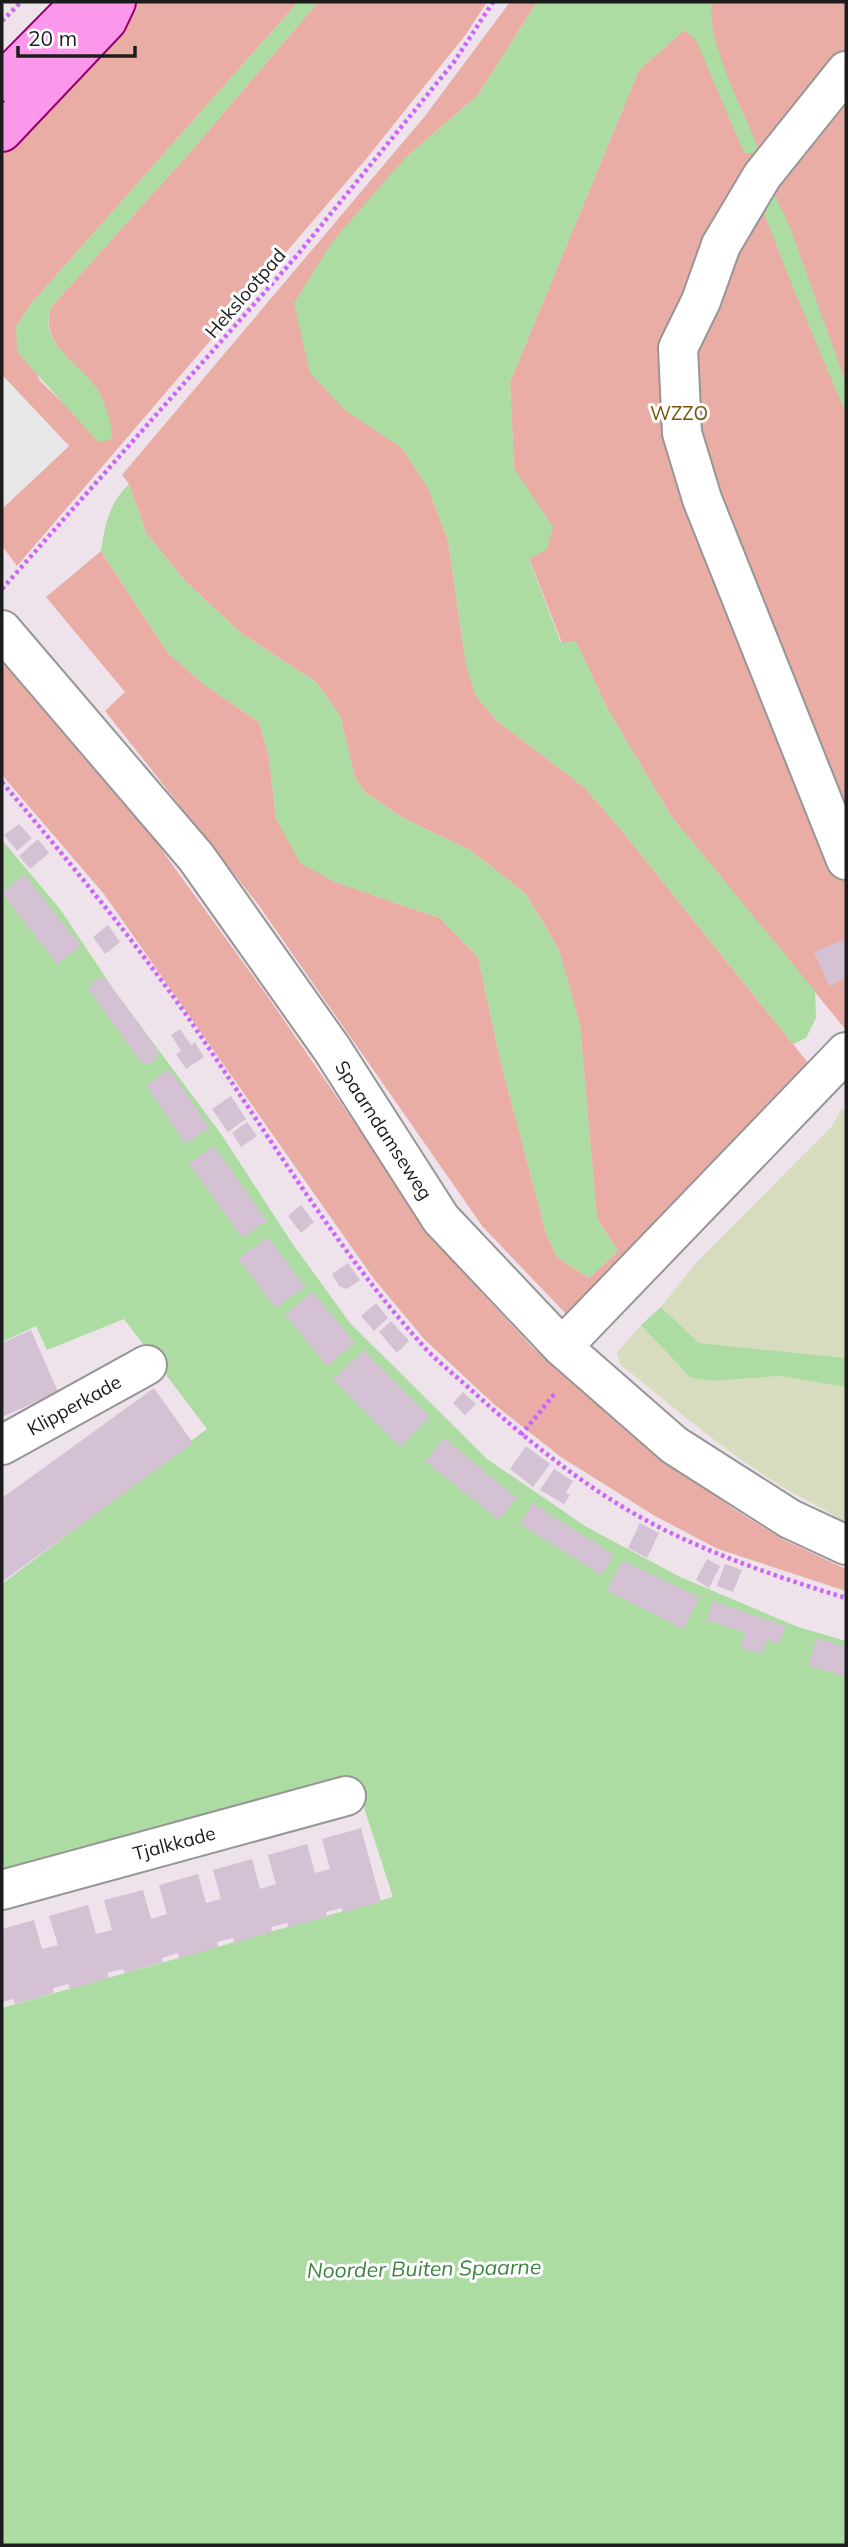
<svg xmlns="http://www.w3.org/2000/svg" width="848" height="2547" font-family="Mulish,sans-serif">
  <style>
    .grass { fill: #e9ada6 }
    .wetland { fill: #d8dcbe }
    .parking { fill: #e8e8e8 }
    .water { fill: #acdca1 }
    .building { fill: #d4c2d4 }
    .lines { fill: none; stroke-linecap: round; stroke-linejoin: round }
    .minor-casing { stroke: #969696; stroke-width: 42 }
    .major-casing { stroke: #94006e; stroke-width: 42 }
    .path { stroke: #cc66fa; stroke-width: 4.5; stroke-dasharray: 3.5 3.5; stroke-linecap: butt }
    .minor { stroke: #fff; stroke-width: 38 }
    .major { stroke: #fc98ec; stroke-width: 38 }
    .labels { text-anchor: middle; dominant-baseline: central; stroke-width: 6; stroke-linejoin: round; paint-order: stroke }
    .street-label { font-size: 19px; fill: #1c1c1c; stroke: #fff }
    .park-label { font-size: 19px; fill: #7a550b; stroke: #fff }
    .water-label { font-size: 21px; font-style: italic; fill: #3b8541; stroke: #fff }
  </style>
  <rect width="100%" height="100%" fill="#eee2eb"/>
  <path class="grass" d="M136,2H298L30,305L16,327L40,381L82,421L89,433L99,391C77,367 39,342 51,307L192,150L318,2H487L467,33L366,159L17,566L2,546V509L69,446L2,375V148Z
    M510,2H537L478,95L404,159L345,410L402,448L428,488L448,540L466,665L476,696L496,720L584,787L619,827L813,1069L568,1316L483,1227L257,903L105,711L125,692L46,597L101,551L168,653L205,685L259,722L269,757L276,819L335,882L440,918L478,957L500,1059L546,1233L557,1257L589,1278L618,1251L597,1219L580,1026L559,950L526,894L470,850L401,817L366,793L355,778L340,716L316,682L242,634L185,581L146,533L129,484L122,475L425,116Z
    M713,2H846V1030L671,816L607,708L576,642L562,643L529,558L553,527L514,469L510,382L639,70L684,30L709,14Z
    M2,662L156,842L266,994L426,1227L460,1269L533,1348L633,1437L737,1511L784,1540L846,1569V1591L718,1549L655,1516L561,1457L495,1405L425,1340L374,1279L104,894L2,775Z"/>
  <path class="wetland" d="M842,1108L846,1113V1358L699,1343L661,1307L695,1264L832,1126Z
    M641,1325L691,1378L712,1381L780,1376L846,1387V1524C825,1508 803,1499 781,1486C724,1451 672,1406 620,1364L617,1353Z"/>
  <path class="parking" d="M2,375L69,446L8,503L2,496Z"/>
  <path class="water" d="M298,2H318L192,150L51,307C37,347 82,362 99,392C106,405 112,424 112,439L98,442L17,352L16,327L30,305Z
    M537,2H713C702,33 745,113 758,148L752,153H744L696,40L684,30L639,70L510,382L514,468L553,527L547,549L529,559L561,643L576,641L607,708L671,816L815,991L816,1018L806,1038L793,1044L619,827L584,787L496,720L476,696L466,665L448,540L428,488L402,448L345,410L310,373L294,303L332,242L404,159L478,95Z
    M767,195L775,196L790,227L846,383V414C817,344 786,274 760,202Z
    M129,484L146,533L185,581L242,634L316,682L340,716L355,778L366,793L401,817L470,850L526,894L559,950L580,1025L597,1219L618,1251L589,1278L557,1257L546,1233L500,1059L478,957L440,918L335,882L300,863L276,819L269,757L259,722L205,685L168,653L101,551C105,524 109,504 129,484Z
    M2,840L60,909L114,990L221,1134L292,1243L350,1323L487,1459L585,1526L680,1577L798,1627L846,1641V2545H2V2008L393,1897L354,1777L2,1872V1584L207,1429L124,1319L47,1350L36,1326L2,1342Z
    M661,1307L699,1343L846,1358V1387L780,1376L712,1381L691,1378L641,1325Z"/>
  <path class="building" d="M19,824L32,838L17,851L4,835Z
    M38,839L49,853L30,869L19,856Z
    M24,874L81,946L57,964L2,893Z
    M108,925L120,942L105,954L93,937Z
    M846,939V978L829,986L814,952Z
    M100,977L106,979L158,1051L156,1058L148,1065L141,1062L90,991V985Z
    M180,1029L191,1045L195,1042L204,1057L186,1069L176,1054L181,1051L171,1035Z
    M170,1069L209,1128L185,1144L146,1085Z
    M231,1096L246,1119L228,1132L212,1109Z
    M247,1122L257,1136L241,1147L232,1133Z
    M214,1146L267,1221L242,1238L189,1163Z
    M301,1205L314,1222L301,1233L288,1216Z
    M268,1237L305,1287L275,1308L238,1258Z
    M348,1263L360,1280L347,1289L339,1286L332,1274Z
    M313,1292L355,1343L327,1366L285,1314Z
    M376,1303L388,1318L374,1331L361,1316Z
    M391,1321L409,1341L397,1353L379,1332Z
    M31,1330L58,1392L2,1417V1343Z
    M364,1350L430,1417L400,1447L333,1379Z
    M154,1388L193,1443L2,1582V1498Z
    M463,1392L476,1404L465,1415L453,1403Z
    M444,1438L517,1498L499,1520L425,1461Z
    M526,1446L550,1464L533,1487L510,1469Z
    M554,1469L573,1481L566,1492L570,1495L564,1504L540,1490Z
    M532,1503L614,1555L601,1575L520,1524Z
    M640,1523L659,1533L647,1558L628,1548Z
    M707,1559L720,1566L709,1588L696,1580Z
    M622,1560L699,1597L684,1629L607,1591Z
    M725,1564L742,1570L733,1592L717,1586Z
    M712,1601L785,1626L779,1644L767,1640L762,1654L740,1648L745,1633L706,1620Z
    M817,1638L846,1647V1677L808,1665Z
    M361,1828L381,1902L343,1912L341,1908L326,1912L327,1917L288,1927L287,1923L271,1927L272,1932L234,1943L233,1938L217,1942L218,1947L179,1958L178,1953L162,1958L163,1962L125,1973L123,1969L107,1973L109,1978L70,1989L68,1984L53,1988L54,1993L15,2004L14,1999L2,2002V1929L34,1920L42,1949L58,1945L49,1916L88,1905L96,1934L112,1930L104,1900L143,1890L151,1919L167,1914L159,1885L198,1874L206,1903L221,1899L213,1870L252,1859L260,1889L276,1884L268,1855L307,1844L315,1873L330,1869L322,1839Z"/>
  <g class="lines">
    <g class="minor-casing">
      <path id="minor" d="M846,71L762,176L721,245L701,301L678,348L682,433L702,499L846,860
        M2,630L196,857L332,1049L441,1219L562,1347L674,1445L790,1519L846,1545
        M562,1347L846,1052
        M2,1445L147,1365
        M2,1890L346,1796"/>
    </g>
    <g class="major-casing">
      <path id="major" d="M2,82L81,2
        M2,132L107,21L116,2"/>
    </g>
    <path class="path" d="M2,21L21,2
      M2,589L294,259L454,62L493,2
      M2,782C73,867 145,952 206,1044C276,1147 341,1255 425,1348C439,1363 455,1375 470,1389C530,1443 597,1498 671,1533C727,1560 787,1580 846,1598
      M521,1435L556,1392"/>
    <use href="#minor" class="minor"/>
    <use href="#major" class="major"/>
  </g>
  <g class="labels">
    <g class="street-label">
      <text transform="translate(245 293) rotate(-49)">Hekslootpad</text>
      <text transform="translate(384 1130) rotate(57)">Spaarndamseweg</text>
      <text transform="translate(74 1405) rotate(-29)">Klipperkade</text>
      <text transform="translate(174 1843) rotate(-15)">Tjalkkade</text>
    </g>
    <g class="park-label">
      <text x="679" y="413">WZZO</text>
    </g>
    <g class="water-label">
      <text transform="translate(424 2268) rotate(-1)">Noorder Buiten Spaarne</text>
    </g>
  </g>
  <rect width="848" height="2547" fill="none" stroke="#1c1c1c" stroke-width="7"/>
  <path d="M18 46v10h117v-10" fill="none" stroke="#1c1c1c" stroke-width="3.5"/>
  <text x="28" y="46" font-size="21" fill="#1c1c1c" stroke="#ffffff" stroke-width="5" paint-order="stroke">20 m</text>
</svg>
